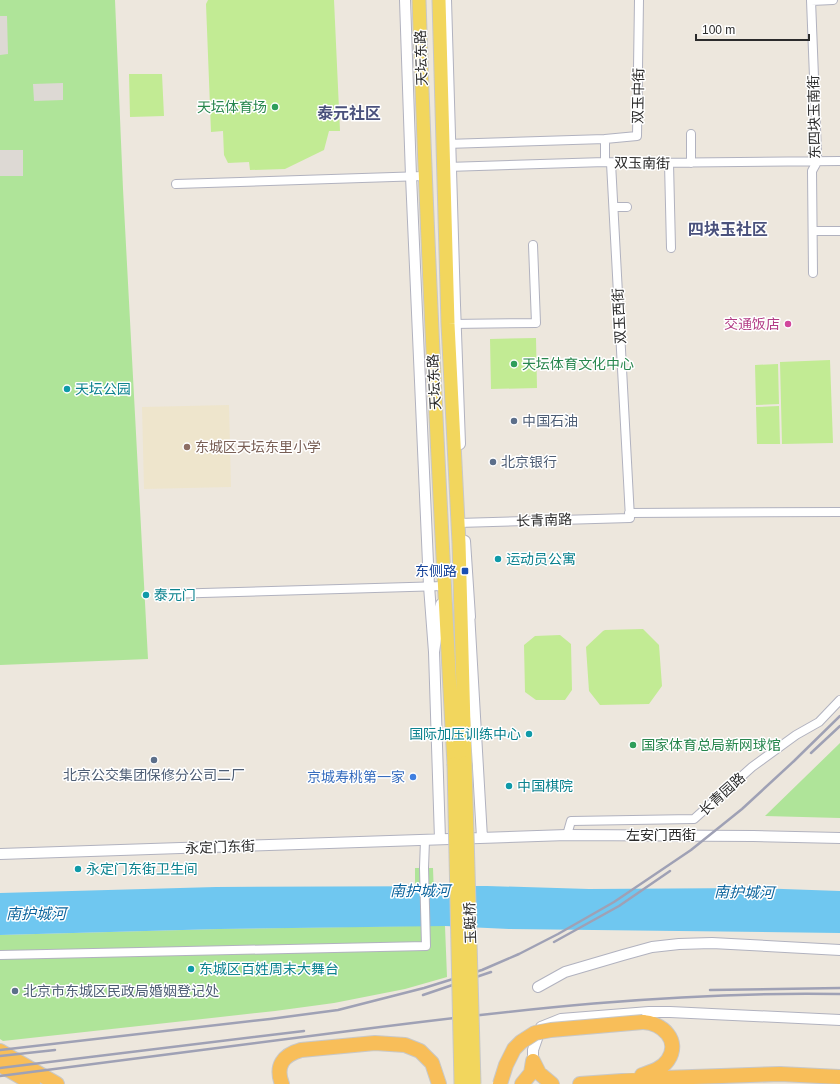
<svg xmlns="http://www.w3.org/2000/svg" width="840" height="1084" font-family="Arial,'Noto Sans SC',sans-serif">
  <style>
    .education { fill: #eee5cc }
    .green { fill: #afe499 }
    .pitch { fill: #c2eb94 }
    .plaza { fill: #ddd9d4 }
    .water { fill: #6fc7f0 }
    .lines { fill: none; stroke-linecap: round; stroke-linejoin: round }
    .minor-casing { stroke: #b1b2bf; stroke-width: 10 }
    .tertiary-casing { stroke: #b1b2bf; stroke-width: 12 }
    .primary-casing { stroke: #c8c8c8; stroke-width: 15 }
    .trunk-casing { stroke: #c8c8c8; stroke-width: 16 }
    .minor { stroke: #fff; stroke-width: 8 }
    .tertiary { stroke: #fff; stroke-width: 10 }
    .primary { stroke: #f2d65d; stroke-width: 13 }
    .trunk { stroke: #f8be59; stroke-width: 14 }
    .rail { stroke: #9fa1b5; stroke-width: 2.5 }
    .primary-bridge-casing { stroke: #c8c8c8; stroke-width: 15; stroke-linecap: butt }
    .trunk-bridge-casing { stroke: #c8c8c8; stroke-width: 16; stroke-linecap: butt }
    .primary-bridge { stroke: #f2d65d; stroke-width: 13 }
    .trunk-bridge { stroke: #f8be59; stroke-width: 14 }
    .leisure-dot { fill: #2e9e5b; stroke: #fff; stroke-width: 1.5 }
    .hotel-dot { fill: #d1479c; stroke: #fff; stroke-width: 1.5 }
    .culture-dot { fill: #0f9aa8; stroke: #fff; stroke-width: 1.5 }
    .service-dot { fill: #5c6f8a; stroke: #fff; stroke-width: 1.5 }
    .education-dot { fill: #8d6e63; stroke: #fff; stroke-width: 1.5 }
    .transit-dot { fill: #1a4fb4; stroke: #fff; stroke-width: 1.5 }
    .shop-dot { fill: #3f7fe0; stroke: #fff; stroke-width: 1.5 }
    .labels { text-anchor: middle; dominant-baseline: central; stroke-width: 3; stroke-linejoin: round; paint-order: stroke }
    .street-label { font-size: 14px; fill: #2b2b2b; stroke: #fff }
    .leisure-label { font-size: 14px; fill: #27864d; stroke: #fff; text-anchor: start }
    .hotel-label { font-size: 14px; fill: #b23c85; stroke: #fff; text-anchor: end }
    .culture-label { font-size: 14px; fill: #0d838f; stroke: #fff; text-anchor: start }
    .service-label { font-size: 14px; fill: #4e5e75; stroke: #fff; text-anchor: start }
    .education-label { font-size: 14px; fill: #785e54; stroke: #fff; text-anchor: start }
    .transit-label { font-size: 14px; fill: #164399; stroke: #fff; text-anchor: end }
    .shop-label { font-size: 14px; fill: #366cbe; stroke: #fff; text-anchor: end }
    .water-label { font-size: 15px; font-style: italic; fill: #0c649d; stroke: #fff }
    .quarter-label { font-size: 16px; font-weight: bold; fill: #4a517c; stroke: #fff }
  </style>
  <rect width="100%" height="100%" fill="#ede7dd"/>
  <path class="education" d="M229,405L231,487L144,489L142,407Z"/>
  <path class="green" d="M0,0H115L123,189L148,659L0,665Z
    M840,743V818L765,816Z
    M415,868H433L435,925L445,926L447,977L405,989L334,1003L275,1011L3,1041L0,1039V935L219,929L415,926Z"/>
  <path class="pitch" d="M208,0H334L340,131H329L324,150L285,169L250,170L249,162L228,163L224,155L223,131L211,132L206,4Z
    M129,74H162L164,116L130,117Z
    M536,338L537,388L491,389L490,339Z
    M830,360L833,443L782,444L780,362Z
    M778,364L779,404L756,405L755,365Z
    M779,406L780,444H757L756,407Z
    M643,629L659,645L662,686L649,704L600,705L589,691L586,647L603,631L605,630Z
    M560,635L571,644L572,690L565,700H536L525,692L524,645L535,636Z"/>
  <path class="plaza" d="M0,16H7L8,54L0,55Z
    M63,83V100L34,101L33,84Z
    M0,150H23V176H0Z"/>
  <path class="water" d="M487,886L589,889L751,888L840,891V933L509,929L445,926L219,929L0,935V893L216,887Z"/>
  <g class="lines">
    <g class="minor-casing">
      <path id="minor" d="M811,0L817,154V162L812,171L813,273
        M811,1L833,0
        M691,134V163
        M446,144L605,139
        M605,162V139L637,136L639,0
        M669,163L671,248
        M447,167L605,162L640,163L840,161
        M176,184L424,176
        M614,207H627
        M813,231H840
        M451,324L536,323L533,245
        M629,513L840,512
        M458,523L630,518L611,163
        M167,594L444,586
        M567,835L571,821L694,819L752,767L796,735L819,722L840,700
        M0,955L426,946L424,868L425,840"/>
    </g>
    <g class="tertiary-casing">
      <path id="tertiary" d="M405,0L411,176L429,586L434,652
        M446,0L455,305L460,444
        M465,541L470,617
        M469,612L482,838
        M440,839L434,652L441,604
        M0,854L567,835L753,836L840,838
        M538,987L565,972L623,955L652,947L679,944L712,943L840,950
        M533,1061V1050L541,1027L561,1019L649,1012H670L840,1020"/>
    </g>
    <g class="primary-casing">
      <path id="primary" d="M419,0C427,255 440,509 454,764
        M439,0L448,324L459,543L465,763"/>
    </g>
    <g class="trunk-casing">
      <path id="trunk" d="M0,1051L57,1084
        M533,1061L539,1073L552,1084
        M0,1065L33,1084
        M642,1075C651,1072 662,1069 668,1060C681,1040 662,1023 643,1022
        M282,1084C275,1066 283,1055 301,1050L375,1043L405,1045L420,1051L432,1063L439,1084
        M522,1084L531,1073L533,1061
        M580,1084L664,1078L780,1074L840,1077"/>
    </g>
    <use href="#minor" class="minor"/>
    <use href="#tertiary" class="tertiary"/>
    <use href="#primary" class="primary"/>
    <use href="#trunk" class="trunk"/>
    <path class="rail" d="M811,753L840,726
      M554,942L619,906L670,871
      M710,990L840,988
      M423,995L491,972
      M0,1050L270,1019L338,1010L424,988L482,970L519,954L558,934L614,902L691,850L742,809L794,761L840,716
      M0,1056L55,1050
      M0,1068L304,1031
      M0,1076C116,1061 233,1046 349,1031C512,1010 675,991 840,994"/>
    <g class="primary-bridge-casing">
      <path id="primary-bridge" d="M465,763L474,1084
        M454,764L461,1084"/>
    </g>
    <g class="trunk-bridge-casing">
      <path id="trunk-bridge" d="M500,1084L506,1065L514,1049L521,1042L535,1033L551,1030L643,1022"/>
    </g>
    <use href="#primary-bridge" class="primary-bridge"/>
    <use href="#trunk-bridge" class="trunk-bridge"/>
  </g>
  <g class="leisure-dot">
    <circle cx="275" cy="107" r="4"/>
    <circle cx="514" cy="364" r="4"/>
    <circle cx="633" cy="745" r="4"/>
  </g>
  <circle class="hotel-dot" cx="788" cy="324" r="4"/>
  <g class="culture-dot">
    <circle cx="67" cy="389" r="4"/>
    <circle cx="498" cy="559" r="4"/>
    <circle cx="146" cy="595" r="4"/>
    <circle cx="529" cy="734" r="4"/>
    <circle cx="509" cy="786" r="4"/>
    <circle cx="78" cy="869" r="4"/>
    <circle cx="191" cy="969" r="4"/>
  </g>
  <g class="service-dot">
    <circle cx="514" cy="421" r="4"/>
    <circle cx="493" cy="462" r="4"/>
    <circle cx="154" cy="760" r="4"/>
    <circle cx="15" cy="991" r="4"/>
  </g>
  <circle class="education-dot" cx="187" cy="447" r="4"/>
  <rect class="transit-dot" x="461" y="567" width="8" height="8" rx="2"/>
  <circle class="shop-dot" cx="413" cy="777" r="4"/>
  <g class="labels">
    <g class="street-label">
      <text transform="translate(421 58) rotate(-92)">天坛东路</text>
      <text transform="translate(638 96) rotate(-89)">双玉中街</text>
      <text transform="translate(814 117) rotate(-91)">东四块玉南街</text>
      <text transform="translate(642 163) rotate(1)">双玉南街</text>
      <text transform="translate(619 316) rotate(-93)">双玉西街</text>
      <text transform="translate(434 382) rotate(-93)">天坛东路</text>
      <text transform="translate(544 520) rotate(-2)">长青南路</text>
      <text transform="translate(722 794) rotate(-42)">长青园路</text>
      <text x="661" y="835">左安门西街</text>
      <text transform="translate(220 847) rotate(-2)">永定门东街</text>
      <text transform="translate(470 923) rotate(-92)">玉蜓桥</text>
    </g>
    <g class="leisure-label">
      <text x="267" y="107" text-anchor="end">天坛体育场</text>
      <text x="522" y="364">天坛体育文化中心</text>
      <text x="641" y="745">国家体育总局新网球馆</text>
    </g>
    <g class="hotel-label">
      <text x="780" y="324">交通饭店</text>
    </g>
    <g class="culture-label">
      <text x="75" y="389">天坛公园</text>
      <text x="506" y="559">运动员公寓</text>
      <text x="154" y="595">泰元门</text>
      <text x="521" y="734" text-anchor="end">国际加压训练中心</text>
      <text x="517" y="786">中国棋院</text>
      <text x="86" y="869">永定门东街卫生间</text>
      <text x="199" y="969">东城区百姓周末大舞台</text>
    </g>
    <g class="service-label">
      <text x="522" y="421">中国石油</text>
      <text x="501" y="462">北京银行</text>
      <text x="154" y="775" text-anchor="middle">北京公交集团保修分公司二厂</text>
      <text x="23" y="991">北京市东城区民政局婚姻登记处</text>
    </g>
    <g class="education-label">
      <text x="195" y="447">东城区天坛东里小学</text>
    </g>
    <g class="transit-label">
      <text x="457" y="571">东侧路</text>
    </g>
    <g class="shop-label">
      <text x="405" y="777">京城寿桃第一家</text>
    </g>
    <g class="water-label">
      <text x="420" y="890">南护城河</text>
      <text transform="translate(744 892) rotate(1)">南护城河</text>
      <text x="36" y="913">南护城河</text>
    </g>
    <g class="quarter-label">
      <text x="349" y="113">泰元社区</text>
      <text x="728" y="229">四块玉社区</text>
    </g>
  </g>
  <path d="M696 34v6h113v-6" fill="none" stroke="#2b2b2b" stroke-width="2"/>
  <text x="702" y="34" font-size="12" fill="#2b2b2b" stroke="#ffffff" stroke-width="3" paint-order="stroke">100 m</text>
</svg>
